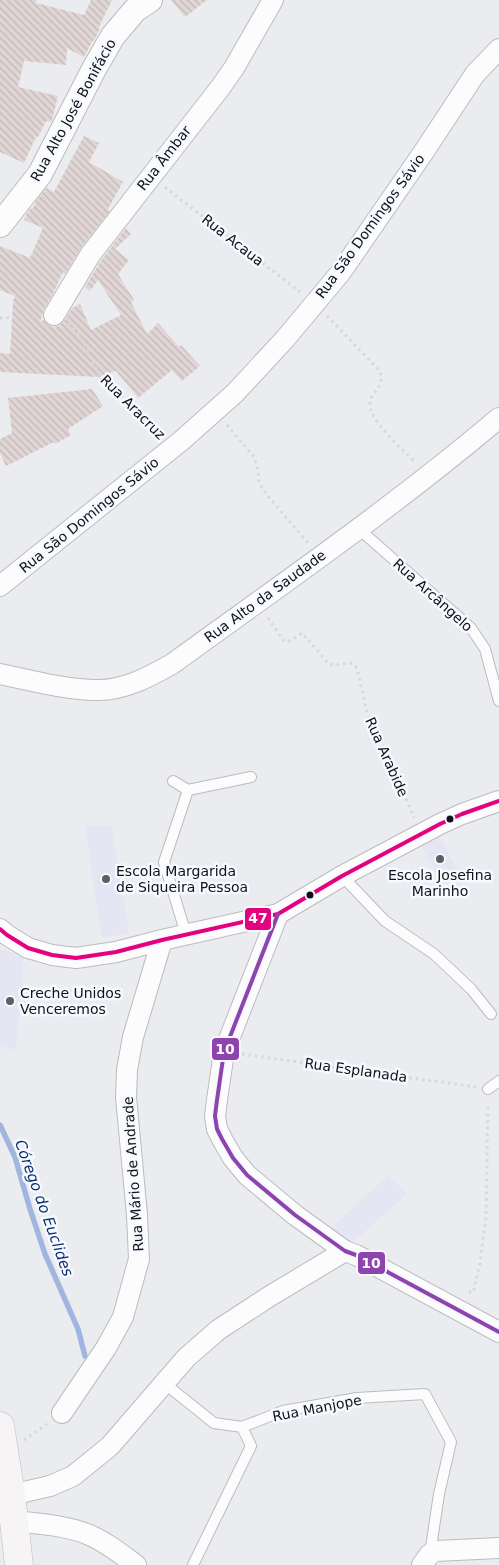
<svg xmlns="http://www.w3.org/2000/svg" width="499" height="1565" font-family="'DejaVu Sans',sans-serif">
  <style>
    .education { fill: #e6e5f3 }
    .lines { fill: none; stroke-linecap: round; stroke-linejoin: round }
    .stream { stroke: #a0b6de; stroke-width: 5.5 }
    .building { fill: url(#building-back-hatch) }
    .service-casing { stroke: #bbbcc0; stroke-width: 12 }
    .minor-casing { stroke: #bbbcc0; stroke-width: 22 }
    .tertiary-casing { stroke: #bbbcc0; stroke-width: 26 }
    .secondary-casing { stroke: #bbbcc0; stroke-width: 29 }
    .path { stroke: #d7d8d9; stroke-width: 3; stroke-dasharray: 2.5 4; stroke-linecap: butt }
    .service { stroke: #fcfcfd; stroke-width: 10 }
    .minor { stroke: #fcfcfd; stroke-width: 20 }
    .tertiary { stroke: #fcfcfd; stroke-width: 24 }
    .secondary { stroke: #f6f4f4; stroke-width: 28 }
    .bus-1-casing { stroke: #f6f9ff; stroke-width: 8 }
    .bus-2-casing { stroke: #f6f9ff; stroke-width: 8 }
    .bus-1 { stroke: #e5007d; stroke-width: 4 }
    .bus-2 { stroke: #8e44ad; stroke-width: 4 }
    .bus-dot { fill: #111215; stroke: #f6f9ff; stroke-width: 2 }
    .poi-dot { fill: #5d5e62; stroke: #f6f9ff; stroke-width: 2 }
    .labels { text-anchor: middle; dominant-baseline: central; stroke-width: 5; stroke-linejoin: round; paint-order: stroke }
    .street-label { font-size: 14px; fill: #111215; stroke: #f6f9ff }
    .poi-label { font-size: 14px; fill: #111215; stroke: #f6f9ff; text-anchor: start }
    .water-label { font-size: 15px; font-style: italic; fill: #0b2f6e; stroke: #f6f9ff }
    .line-badge { stroke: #f6f9ff; stroke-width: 2 }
    .badge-label { font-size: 14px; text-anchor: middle; font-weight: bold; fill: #fff }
  </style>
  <defs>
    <pattern id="building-back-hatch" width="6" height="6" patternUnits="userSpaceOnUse" patternTransform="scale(1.25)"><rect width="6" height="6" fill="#e1d6d5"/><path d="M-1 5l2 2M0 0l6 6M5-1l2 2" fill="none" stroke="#c0b7b6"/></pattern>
  </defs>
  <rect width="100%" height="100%" fill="#ebecf0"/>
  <path class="education" d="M111,825L129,933L102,938L85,826Z
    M438,834L460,875L444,884L419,843Z
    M0,949L24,956L16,1050L0,1046Z
    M388,1175L407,1194L351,1244L331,1228Z"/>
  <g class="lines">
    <path class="stream" d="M0,1125L15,1157L30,1209L45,1254L78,1329L85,1356"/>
  </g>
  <path class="building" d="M0,0H37L36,3L84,15L91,0H112L99,27L100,28L94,41L93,40L84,57L67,48L66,65L24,61L18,87L58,96L52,120L51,122L46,121L38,137H36L24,163L0,152Z
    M171,0H207L185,17Z
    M84,136L99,143L89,162L123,182L108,209L110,211L81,248L65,274L63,272L53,294L44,309L40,322L43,320L48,325L53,327L59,326L64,321L72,308L80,304L91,330L121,315L98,280L90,291L85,287L100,262L126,228L131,234L115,249L129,260L118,274L134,300L131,302L147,334L158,323L179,347L181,345L200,366L182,381L172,370L138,398L116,371L99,377L0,372V353L10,354L13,301L15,296L0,290V246L30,258L43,228L24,220L27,213L31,208H33L36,201L46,188L54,192Z
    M92,389L103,406L68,429L71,435L55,444L54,442L6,466L0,453V439L12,433L8,398Z"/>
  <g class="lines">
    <g class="service-casing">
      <path id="service" d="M359,529L471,628L485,649L499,701
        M173,781L188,790
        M342,876L385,921L434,954L471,989L491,1014
        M186,934L164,862L188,790L251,777
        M488,1089L499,1081
        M164,1383L214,1423L242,1427L283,1411L357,1398L425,1394L451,1442L439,1494L430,1554
        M193,1565L251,1446L242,1427"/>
    </g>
    <g class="minor-casing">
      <path id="minor" d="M54,315L90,255L220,88L234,68L273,0
        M0,586L181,441L235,393L285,339L341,272L425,150L475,74L499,49
        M0,674C29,680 67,690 96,690C123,691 149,677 172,664C282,584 395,506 499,418
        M278,914L224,1052L217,1100L215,1116L217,1129L222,1139L233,1158L247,1175L295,1215L345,1251L356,1255L499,1332
        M0,929L7,935L28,948L52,955L76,958L116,952L162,940L278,914L342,876L440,824L462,814L499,801
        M62,1413L106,1348L123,1317L139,1259L137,1215L126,1097L127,1070L133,1037L162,940
        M11,1495L50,1486L73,1476L110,1446L186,1358L218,1330L270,1296L345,1251
        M15,1521C38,1524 65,1525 87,1534C105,1541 121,1554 136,1565
        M422,1565L430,1554L436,1551L499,1548"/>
    </g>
    <g class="tertiary-casing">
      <path id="tertiary" d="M0,225L40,174L94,69L113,36L135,10L150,0"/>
    </g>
    <g class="secondary-casing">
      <path id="secondary" d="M0,1426L11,1495L19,1565"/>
    </g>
    <path class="path" d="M165,187L300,292
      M327,316L380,371C385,389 372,389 370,403C367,418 404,451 415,462
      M0,318L37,316
      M69,323L79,334L101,378L127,401L161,435
      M227,425L254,457L258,469L259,482L266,494L308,543
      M268,618L283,640L288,642L302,633L329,664L334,665L350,663L357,668L368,716L395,770L414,818
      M242,1054L476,1087
      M469,1292L473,1293L480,1263L486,1217L488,1103
      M24,1440L47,1424"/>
    <use href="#service" class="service"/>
    <use href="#minor" class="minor"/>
    <use href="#tertiary" class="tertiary"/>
    <use href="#secondary" class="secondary"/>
    <g class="bus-1-casing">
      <path id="bus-1" d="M0,929L7,935L28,948L52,955L76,958L116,952L162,940L278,914L342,876L440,824L462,814L499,801"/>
    </g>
    <g class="bus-2-casing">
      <path id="bus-2" d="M278,914L224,1052L217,1100L215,1116L217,1129L222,1139L233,1158L247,1175L295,1215L345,1251L356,1255L499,1332"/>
    </g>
    <use href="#bus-1" class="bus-1"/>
    <use href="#bus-2" class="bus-2"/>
  </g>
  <g class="bus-dot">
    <circle cx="450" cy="819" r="4.5"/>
    <circle cx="310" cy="895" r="4.5"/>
  </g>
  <g class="poi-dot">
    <circle cx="440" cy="859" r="5"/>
    <circle cx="106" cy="879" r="5"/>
    <circle cx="10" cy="1001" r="5"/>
  </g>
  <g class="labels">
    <g class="street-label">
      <text transform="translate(73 110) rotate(-61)">Rua Alto José Bonifácio</text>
      <text transform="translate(164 158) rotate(-52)">Rua Âmbar</text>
      <text transform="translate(370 226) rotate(-54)">Rua São Domingos Sávio</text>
      <text transform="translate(233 240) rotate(38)">Rua Acaua</text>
      <text transform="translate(133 407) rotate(45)">Rua Aracruz</text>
      <text transform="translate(89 515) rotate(-39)">Rua São Domingos Sávio</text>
      <text transform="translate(433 595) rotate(42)">Rua Arcângelo</text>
      <text transform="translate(265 596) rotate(-36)">Rua Alto da Saudade</text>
      <text transform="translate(387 757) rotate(66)">Rua Arabide</text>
      <text transform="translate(356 1070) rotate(8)">Rua Esplanada</text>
      <text transform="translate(133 1174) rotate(-94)">Rua Mário de Andrade</text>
      <text transform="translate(317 1408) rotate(-11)">Rua Manjope</text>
    </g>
    <g class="poi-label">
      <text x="116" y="871">Escola Margarida<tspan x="116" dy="16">de Siqueira Pessoa</tspan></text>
      <text x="440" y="875" text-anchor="middle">Escola Josefina<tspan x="440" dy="16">Marinho</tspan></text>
      <text x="20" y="993">Creche Unidos<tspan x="20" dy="16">Venceremos</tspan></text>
    </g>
    <g class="water-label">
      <text transform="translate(44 1208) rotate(70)">Córego do Euclides</text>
    </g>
  </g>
  <g class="line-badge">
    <rect x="244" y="907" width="28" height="24" rx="5" fill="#e5007d"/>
    <rect x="211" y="1037" width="29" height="24" rx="5" fill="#8e44ad"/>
    <rect x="357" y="1251" width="29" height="24" rx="5" fill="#8e44ad"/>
  </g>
  <g class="badge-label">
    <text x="258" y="923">47</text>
    <text x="225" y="1054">10</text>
    <text x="371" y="1268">10</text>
  </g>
</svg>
